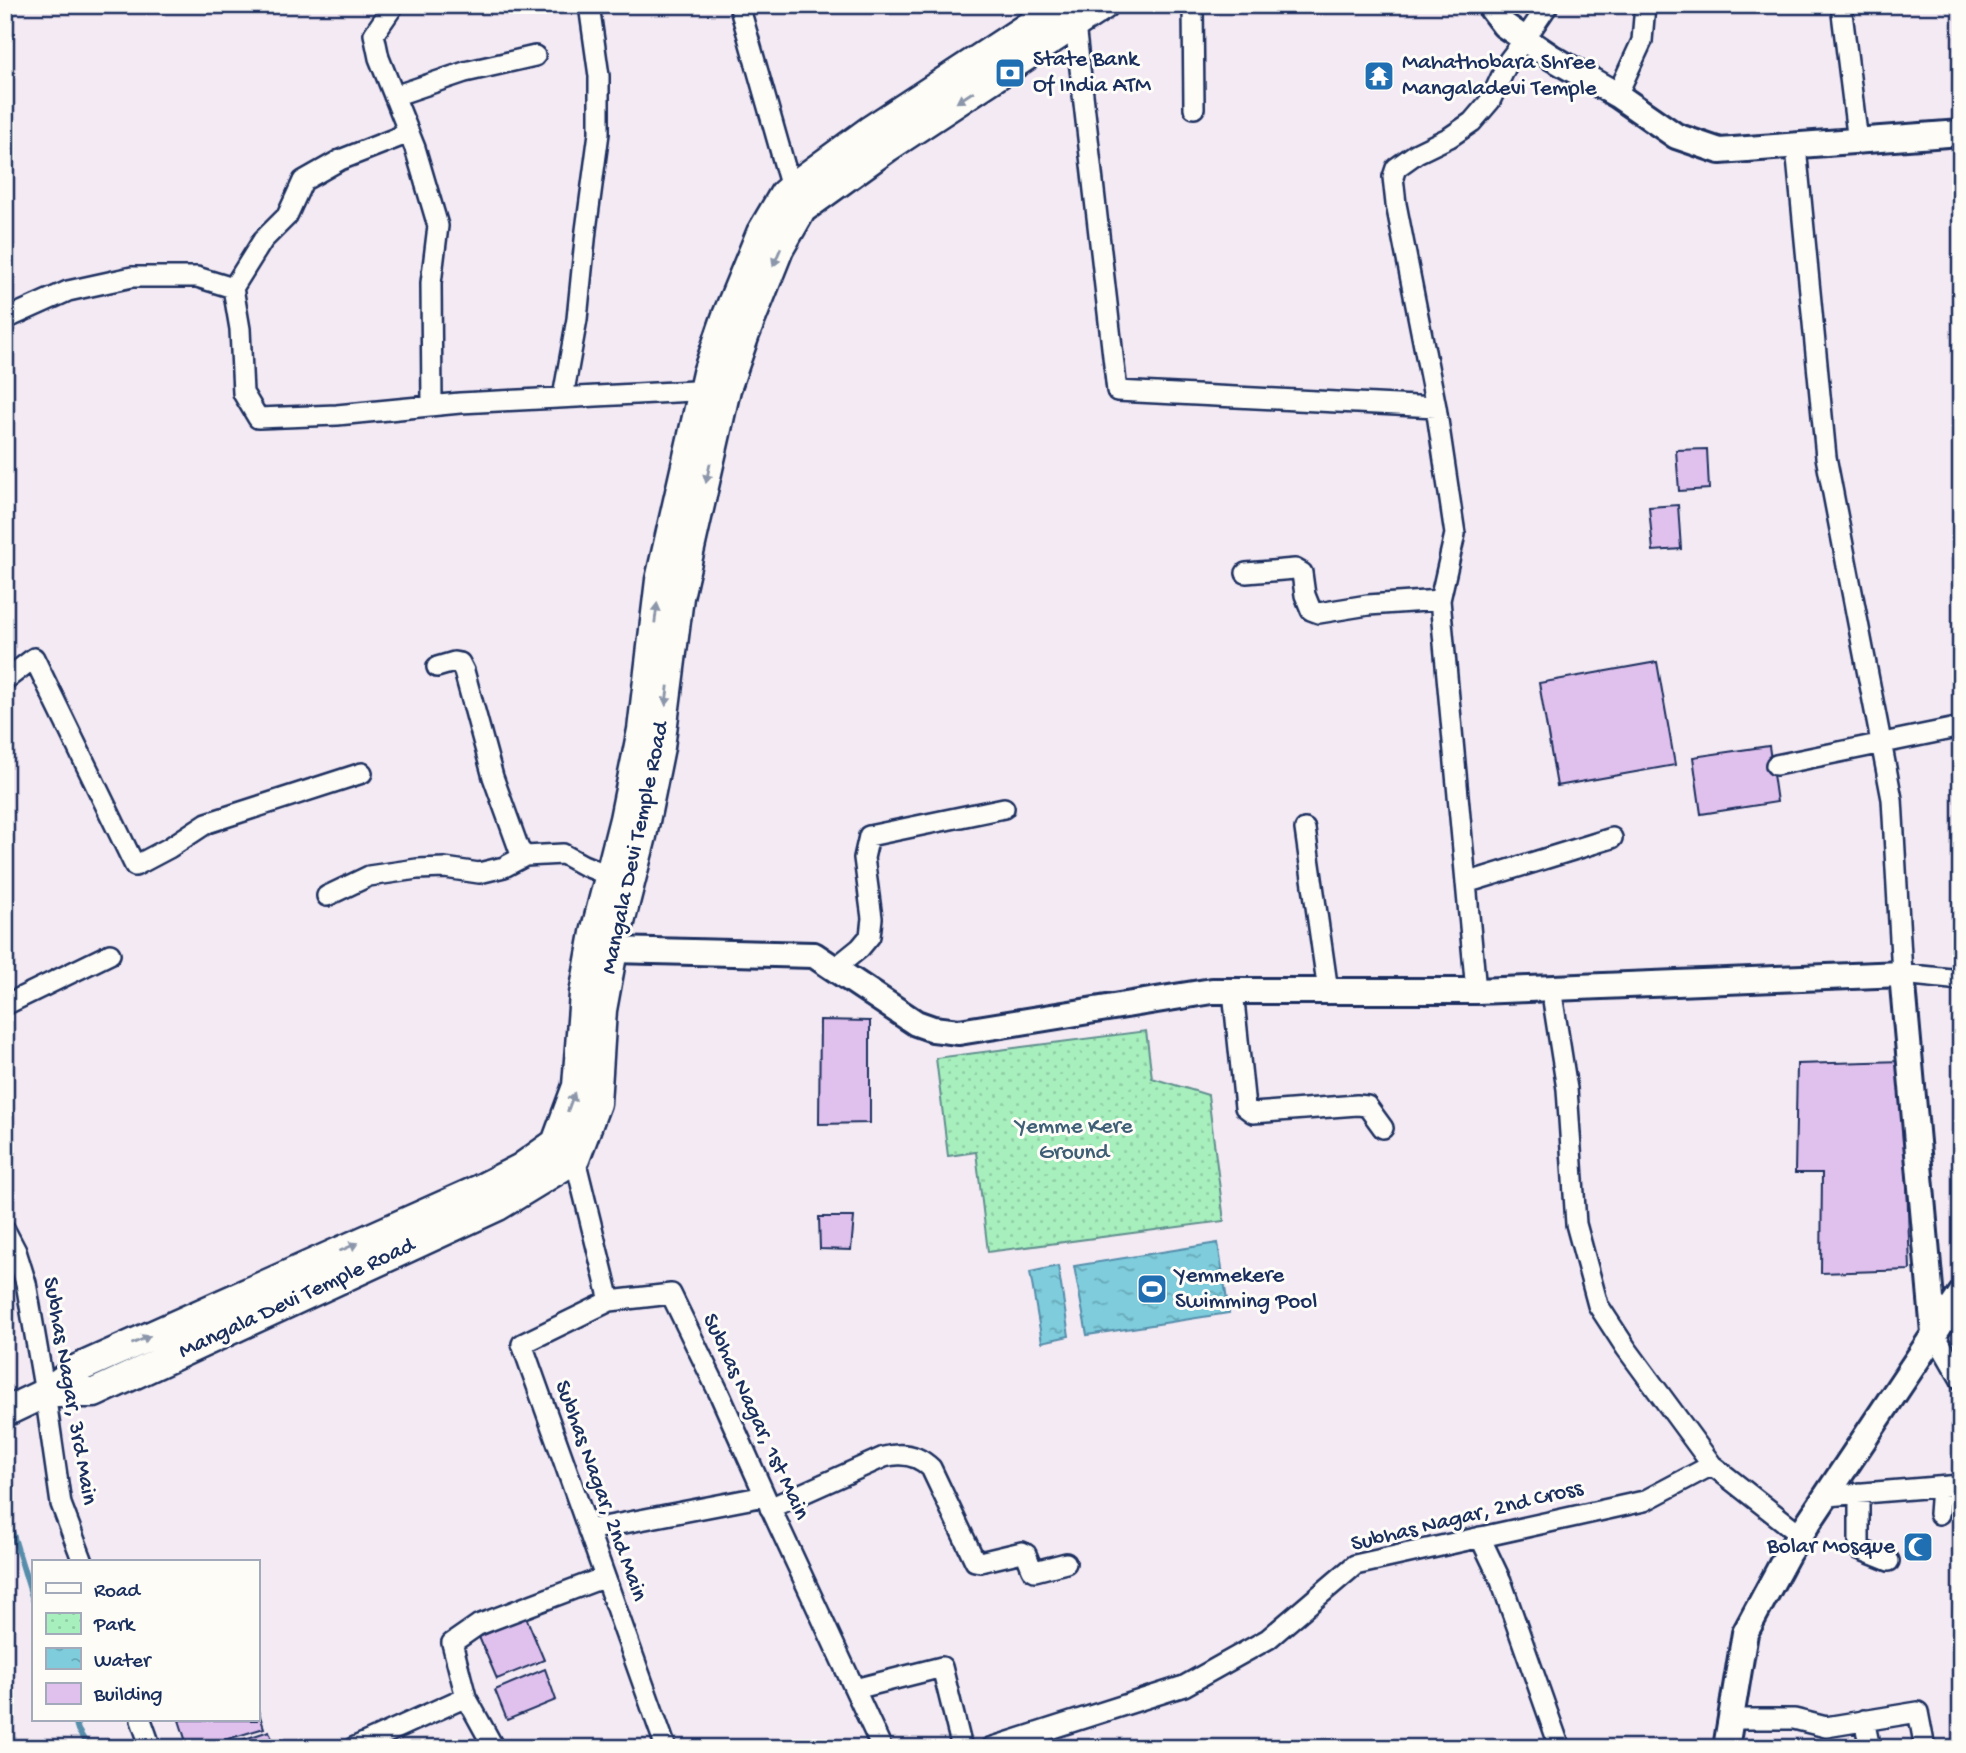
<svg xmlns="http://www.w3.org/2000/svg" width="1966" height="1753" font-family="'Gochi Hand',sans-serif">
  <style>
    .park { fill: url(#park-dots); stroke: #618f8e; stroke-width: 2 }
    .water { fill: url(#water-ripples); stroke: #568daa; stroke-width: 2 }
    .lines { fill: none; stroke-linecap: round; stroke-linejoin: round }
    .stream { stroke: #568daa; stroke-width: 6 }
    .building { fill: #e0c1ed; stroke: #1b2f5e; stroke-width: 2 }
    .minor-casing { stroke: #1b2f5e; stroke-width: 24 }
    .tertiary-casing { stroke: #1b2f5e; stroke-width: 30 }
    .secondary-casing { stroke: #1b2f5e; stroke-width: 33 }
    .minor { stroke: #fdfcf7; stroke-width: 19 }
    .tertiary { stroke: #fdfcf7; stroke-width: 24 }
    .secondary { stroke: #fdfcf7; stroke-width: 28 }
    .oneway { fill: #8c96aa }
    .labels { text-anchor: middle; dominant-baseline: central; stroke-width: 6; stroke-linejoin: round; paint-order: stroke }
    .poi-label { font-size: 23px; fill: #1b2f5e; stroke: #fdfcf7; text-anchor: start }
    .street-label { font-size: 23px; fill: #1b2f5e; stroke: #fdfcf7 }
    .park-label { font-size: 23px; fill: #3e5f76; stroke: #fdfcf7 }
  </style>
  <defs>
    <pattern id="park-dots" width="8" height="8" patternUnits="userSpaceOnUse" patternTransform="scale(1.75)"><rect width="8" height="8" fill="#a7efbd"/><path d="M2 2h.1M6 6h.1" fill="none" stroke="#8fcda5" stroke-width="1.8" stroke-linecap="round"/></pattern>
    <pattern id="water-ripples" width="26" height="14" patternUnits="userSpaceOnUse" patternTransform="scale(1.75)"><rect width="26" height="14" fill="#7eccdc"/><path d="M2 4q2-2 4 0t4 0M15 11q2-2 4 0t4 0" fill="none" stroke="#66a6b6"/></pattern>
  </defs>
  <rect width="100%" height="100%" fill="#f4eaf4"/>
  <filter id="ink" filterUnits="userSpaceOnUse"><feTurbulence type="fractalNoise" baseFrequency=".0143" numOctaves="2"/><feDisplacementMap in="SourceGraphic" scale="14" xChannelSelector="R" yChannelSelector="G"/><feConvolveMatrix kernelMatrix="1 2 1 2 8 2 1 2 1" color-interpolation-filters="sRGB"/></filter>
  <g filter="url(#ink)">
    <path class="park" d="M1146,1031L1152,1078L1208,1095L1224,1221L988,1252L976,1152L948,1156L936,1058Z"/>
    <path class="water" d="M1218,1243L1229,1313L1087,1335L1074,1266Z
      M1058,1266L1069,1336L1042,1342L1030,1272Z"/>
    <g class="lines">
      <path class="stream" d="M5,1508L33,1600
        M75,1720L78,1730L89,1748"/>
    </g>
    <path class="building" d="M1707,449L1709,489L1679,491L1676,450Z
      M1678,505L1681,549L1653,551L1649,507Z
      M1657,662L1675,765L1557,786L1539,683Z
      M1769,746L1777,802L1701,814L1693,757Z
      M820,1020L870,1021V1123L819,1124Z
      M1903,1061L1910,1270L1821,1273L1822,1173H1795L1797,1064Z
      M819,1217H854L851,1250L820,1249Z
      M526,1617L544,1660L497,1679L479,1637Z
      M545,1669L556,1700L507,1720L495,1690Z
      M257,1707L264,1728L199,1748H188L179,1720H257Z
      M269,1731L275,1748H218Z"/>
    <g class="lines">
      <g class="minor-casing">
        <path id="minor" d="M394,5L374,34L379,58L415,148L438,226L431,283L432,405
          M739,5L791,188L797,199
          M1193,5L1194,108
          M1841,5L1858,142
          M1075,25L1117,391L1436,407
          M1617,95L1642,41L1645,5
          M394,96L465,72L535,56
          M1796,147L1826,457L1892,799L1902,974L1961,980
          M233,288L263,240L287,216L303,181L340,160L409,133
          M5,321L10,317L68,291L132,277H197L233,288L240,329L243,393L258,418L337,415L460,403L713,390
          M563,397L577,319L586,230L599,133V76L589,5
          M1246,573L1295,569L1302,573L1305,595L1311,610L1319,613L1368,605L1440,600
          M437,667L454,662L460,663L464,671L493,777L519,849L525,856
          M5,680L34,658L135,866L169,848L207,823L362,773
          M1776,765L1961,727
          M1305,829L1328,991
          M1466,883L1612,838
          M327,896L369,876L417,869L445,868L479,873L504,867L525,856L563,854L583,865L608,875
          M834,969L860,948L870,936L872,918L864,858L869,836L1004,808
          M1551,988L1567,1089L1576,1224L1598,1305L1626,1348L1712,1465
          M1233,991L1245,1107L1253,1113L1357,1105L1367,1106L1383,1128
          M1476,991L1440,600L1455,534L1436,407L1396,204L1393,177L1396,168L1417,153L1450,137L1472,122L1490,101L1509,60L1525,39L1548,5
          M5,1005L110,954
          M566,1151L575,1159L610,1301L671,1294L719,1393L765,1496L882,1748
          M5,1230L16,1251L26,1283L45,1393L61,1504L83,1562
          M610,1301L522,1344L666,1748
          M1934,1333L1961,1380
          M1859,1493V1549L1889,1561
          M1827,1496L1961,1485
          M770,1508L884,1457C902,1452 918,1455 931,1468L975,1561L980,1562L1022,1552L1026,1554L1032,1569L1035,1571L1066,1563
          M1939,1514L1941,1487
          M588,1530L765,1496
          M1480,1537L1501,1581L1560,1748
          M855,1689L942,1667L962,1748
          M466,1697L452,1643L478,1625L605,1577
          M1731,1719H1794L1826,1727L1918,1712L1925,1748
          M141,1720L151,1748
          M1864,1720L1870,1748
          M353,1748L466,1697L494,1748
          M990,1748L1184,1686L1268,1639L1355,1565L1644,1501L1712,1465L1801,1535"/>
      </g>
      <g class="tertiary-casing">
        <path id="tertiary" d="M1489,5L1504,25L1551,57L1617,95L1676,136L1720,151L1961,133
          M596,951L613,950L814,955L916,1023L933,1029L959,1032L1212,991H1476L1902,974L1934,1333
          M1726,1748L1745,1633L1788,1553L1961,1294"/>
      </g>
      <g class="secondary-casing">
        <path id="secondary" d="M45,1393H94L498,1206L575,1159L596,1103L602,1010L613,950L642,836L660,747L679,597L726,389L745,334L779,249L802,209L888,147L1104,5
          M5,1412L45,1393L79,1368L480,1189L521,1168L556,1143L577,1086L584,994L595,933L624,819L642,730L660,580L707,373L726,318L761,233L784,194L791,188L869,131L1061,5"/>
      </g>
      <use href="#minor" class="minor"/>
      <use href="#tertiary" class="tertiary"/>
      <use href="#secondary" class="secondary"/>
    </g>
    <defs><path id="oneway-solid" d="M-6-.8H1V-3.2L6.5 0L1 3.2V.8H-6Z" transform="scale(1.75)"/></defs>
    <g class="oneway">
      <use href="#oneway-solid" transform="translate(965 97) rotate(147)"/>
      <use href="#oneway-solid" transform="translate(777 257) rotate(113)"/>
      <use href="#oneway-solid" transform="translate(708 473) rotate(102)"/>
      <use href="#oneway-solid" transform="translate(656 613) rotate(-83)"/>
      <use href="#oneway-solid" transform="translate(667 696) rotate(97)"/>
      <use href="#oneway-solid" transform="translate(571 1102) rotate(-70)"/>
      <use href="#oneway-solid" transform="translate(349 1247) rotate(-24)"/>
      <use href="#oneway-solid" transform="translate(141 1340) rotate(-24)"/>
    </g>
  </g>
  <defs>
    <g id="bank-square" transform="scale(1.575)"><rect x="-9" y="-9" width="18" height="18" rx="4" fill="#1f6fb2" stroke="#fdfcf7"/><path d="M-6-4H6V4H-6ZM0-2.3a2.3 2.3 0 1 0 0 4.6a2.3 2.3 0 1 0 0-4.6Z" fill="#fff"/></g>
    <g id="temple-square" transform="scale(1.575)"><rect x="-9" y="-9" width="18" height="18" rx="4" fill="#1f6fb2" stroke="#fdfcf7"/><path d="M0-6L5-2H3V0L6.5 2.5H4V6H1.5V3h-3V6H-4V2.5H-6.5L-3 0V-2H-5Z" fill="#fff"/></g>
    <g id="stadium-square" transform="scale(1.575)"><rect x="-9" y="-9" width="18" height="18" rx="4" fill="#1f6fb2" stroke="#fdfcf7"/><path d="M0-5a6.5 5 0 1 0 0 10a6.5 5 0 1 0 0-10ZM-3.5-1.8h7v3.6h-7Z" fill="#fff"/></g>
    <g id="mosque-square" transform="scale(1.575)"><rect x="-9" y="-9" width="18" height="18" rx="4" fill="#1f6fb2" stroke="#fdfcf7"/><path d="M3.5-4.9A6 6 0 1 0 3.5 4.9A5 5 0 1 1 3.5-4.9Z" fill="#fff"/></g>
  </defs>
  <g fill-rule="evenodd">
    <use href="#bank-square" x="1010" y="73"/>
    <use href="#temple-square" x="1379" y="76"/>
    <use href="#stadium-square" x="1152" y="1289"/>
    <use href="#mosque-square" x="1918" y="1547"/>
  </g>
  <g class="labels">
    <g class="poi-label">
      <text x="1033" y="60">State Bank<tspan x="1033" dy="26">Of India ATM</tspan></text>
      <text x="1402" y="63">Mahathobara Shree<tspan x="1402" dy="26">Mangaladevi Temple</tspan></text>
      <text x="1175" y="1276">Yemmekere<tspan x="1175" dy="26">Swimming Pool</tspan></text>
      <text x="1895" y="1547" text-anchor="end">Bolar Mosque</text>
    </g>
    <g class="street-label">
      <text transform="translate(636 848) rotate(-78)">Mangala Devi Temple Road</text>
      <text transform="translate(297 1299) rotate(-25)">Mangala Devi Temple Road</text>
      <text transform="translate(69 1391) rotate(80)">Subhas Nagar, 3rd Main</text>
      <text transform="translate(755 1417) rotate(65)">Subhas Nagar, 1st Main</text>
      <text transform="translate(600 1491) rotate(70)">Subhas Nagar, 2nd Main</text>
      <text transform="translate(1467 1517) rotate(-14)">Subhas Nagar, 2nd Cross</text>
    </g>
    <g class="park-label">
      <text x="1074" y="1127">Yemme Kere<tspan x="1074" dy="26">Ground</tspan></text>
    </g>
  </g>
  <rect width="1966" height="1753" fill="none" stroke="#fdfcf7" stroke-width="28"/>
  <rect x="14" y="14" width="1938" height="1725" fill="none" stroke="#1b2f5e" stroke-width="2.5" filter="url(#ink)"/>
  <rect x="32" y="1560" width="228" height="161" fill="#fdfcf7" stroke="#a3aaba" stroke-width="2"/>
  <rect x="46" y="1583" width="35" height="10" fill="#fdfcf7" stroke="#a3aaba" stroke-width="2"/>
  <text x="94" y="1596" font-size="21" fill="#1b2f5e">Road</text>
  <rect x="46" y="1613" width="35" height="21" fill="url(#park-dots)" stroke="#a3aaba" stroke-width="2"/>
  <text x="94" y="1630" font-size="21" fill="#1b2f5e">Park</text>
  <rect x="46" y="1648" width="35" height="21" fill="url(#water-ripples)" stroke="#a3aaba" stroke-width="2"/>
  <text x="94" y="1666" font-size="21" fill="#1b2f5e">Water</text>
  <rect x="46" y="1683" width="35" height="21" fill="#e0c1ed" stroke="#a3aaba" stroke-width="2"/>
  <text x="94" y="1700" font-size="21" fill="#1b2f5e">Building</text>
</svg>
